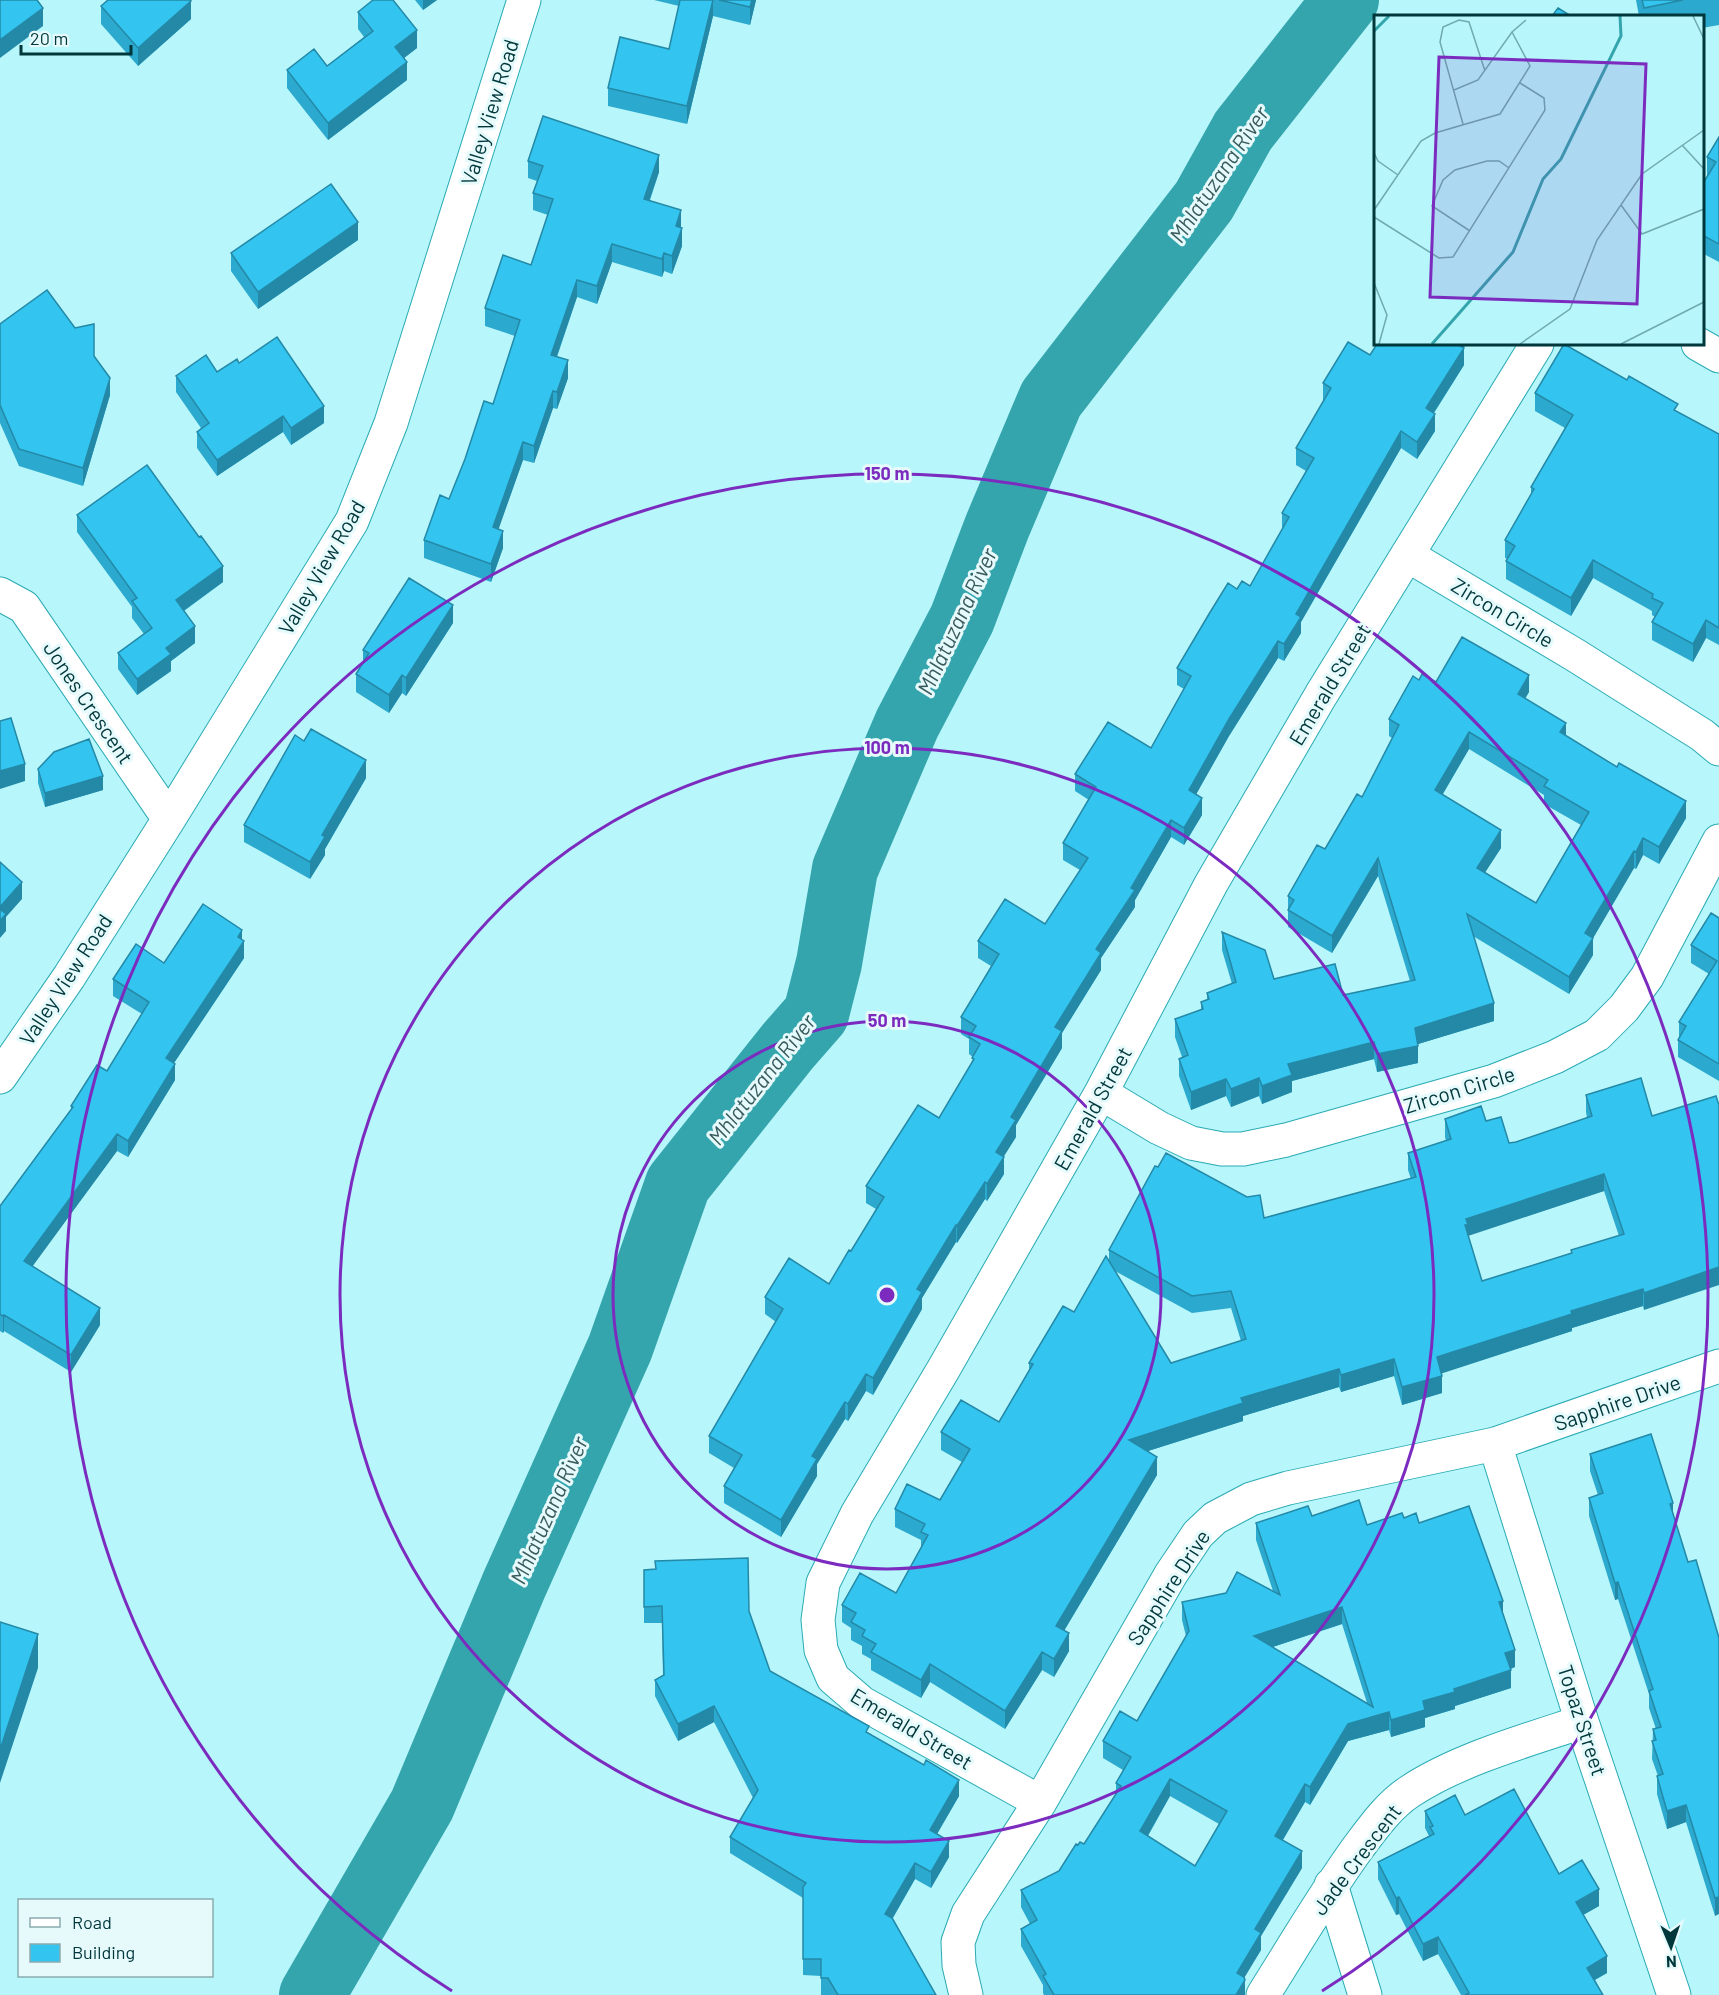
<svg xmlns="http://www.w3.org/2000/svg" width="1719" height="1995" font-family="Barlow,sans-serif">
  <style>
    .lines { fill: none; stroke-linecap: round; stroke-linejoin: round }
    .river { stroke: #35a5ad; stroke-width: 66 }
    .minor-casing { stroke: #2aaab3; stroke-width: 35 }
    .minor { stroke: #fff; stroke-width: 33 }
    .wall { fill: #2ca9ce; fill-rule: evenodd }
    .shaded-wall { fill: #2489a7 }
    .building { fill: #33c4ef; stroke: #2489a7; stroke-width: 1.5; fill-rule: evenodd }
    .ring { fill: none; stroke: #7b2cbf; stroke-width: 3 }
    .labels { text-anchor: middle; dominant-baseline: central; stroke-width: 6; stroke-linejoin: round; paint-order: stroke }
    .street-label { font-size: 21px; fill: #00373b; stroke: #e6fafc }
    .water-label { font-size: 22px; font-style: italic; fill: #3a5b5d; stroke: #e6fafc }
    .inset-river { fill: none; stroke: #35a5ad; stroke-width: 3 }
    .inset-road { fill: none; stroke: #6eaaae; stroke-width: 1.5 }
    .view { fill: #7b2cbf; fill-opacity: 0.15; stroke: #7b2cbf; stroke-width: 3 }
    .inset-edge { fill: none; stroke: #00373b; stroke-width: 3 }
    .centre { fill: #7b2cbf; stroke: #e6fafc; stroke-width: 3 }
    .ring-label { font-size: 18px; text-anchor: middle; font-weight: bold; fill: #7b2cbf; stroke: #e6fafc; stroke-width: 6; stroke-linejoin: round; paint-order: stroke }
  </style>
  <rect width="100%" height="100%" fill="#b7f6fb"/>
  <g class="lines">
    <path class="river" d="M312,1995L422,1805L514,1585L620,1348L678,1184L788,1046L816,1014L829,963L845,869L907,724L962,619L997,527L1051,399L1204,201L1243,131L1346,0"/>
    <g class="minor-casing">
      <path id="minor" d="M1698,344L1719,356
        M1407,555L1575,655L1702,735L1719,749
        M0,594L24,607L169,819
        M0,1077L69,977L169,819L352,521L391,423L524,0
        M1101,1093L1159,1128L1191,1143L1222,1149H1243L1286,1140L1494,1081L1555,1057L1597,1035L1624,1008L1647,977L1719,841
        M1495,1444L1582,1722L1674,1995
        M1040,1802L862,1703L833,1678L821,1650L818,1620L823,1583L857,1514L943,1370L1101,1093L1211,884L1321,695L1537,344
        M1331,1885L1365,1995
        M966,1995L959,1965L958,1942L968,1914L1040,1802L1171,1574L1198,1534L1215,1518L1251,1499L1288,1488L1495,1444L1719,1366
        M1263,1995C1294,1946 1323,1896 1357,1849C1372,1829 1388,1806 1409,1792C1457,1760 1527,1740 1582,1722"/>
    </g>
    <use href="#minor" class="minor"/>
  </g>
  <path class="wall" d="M415,0H437L423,10Z
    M654,0H756L750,25L713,16L687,124L608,106V88L669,49L679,6Z
    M1636,0H1719V25L1702,28V16H1639Z
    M101,6L191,19L138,66L101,24Z
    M358,12L417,48L404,58L407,80L328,140L287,88V70L327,66L364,37L358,29Z
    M1719,137V262L1702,253V185L1708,175H1707V157Z
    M528,161L659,172L650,200L681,228L682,246L672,274L664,271L662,277L612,262L597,304L577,297L557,357L568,378L557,409L553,408L534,463L523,460L498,529L503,548L491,582L424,558V540L449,499L493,404L515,336L485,326V308L531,265L548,215L533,210V193L537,181L528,178Z
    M358,240L258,309L231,271V253Z
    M0,324L94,356L110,395L83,486L19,466L0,423Z
    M1464,348V365L1434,413L1435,431L1417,459L1401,448L1301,622V633L1284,661L1278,658L1229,736L1196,794L1202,815L1184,845L1171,837L1135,900V907L1101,958V970L1062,1033V1048L1016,1125V1137L1003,1157L1004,1174L987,1201L985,1199L957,1243L956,1242L922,1298V1309L873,1395L866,1391L848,1421L845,1419L817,1464V1476L781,1537L724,1503V1486L734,1468L709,1453V1436L776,1322L765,1314V1297L829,1284L851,1251L876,1209L866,1203V1186L939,1118L972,1063L973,1057L969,1054V1039L961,1034V1017L991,966L978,958V941L1045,924L1080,870L1063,860V843L1089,800L1075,791V774L1151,748L1184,689L1177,685V668L1237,589L1250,586L1282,530V513L1306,471L1296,465V448L1324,400H1323V383L1370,355Z
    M239,363L324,423L291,445L283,432L217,476L197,448V432L201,428L176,392V376L217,372Z
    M1535,393L1678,412L1719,434V645L1706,638L1693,662L1652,640V622L1655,617L1652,615V611L1593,578L1571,616L1506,579V561L1508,559L1505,558V540L1531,494V487L1565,428L1535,411Z
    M77,515L223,582L184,611L195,643L171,661V671L137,695L118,669V653L144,634L132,618V607L77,532Z
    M453,623L406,696L402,693L389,713L356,692V674L363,663V650Z
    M1419,680L1529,692L1525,698L1566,736L1686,818L1659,864L1643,855L1636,869L1634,868L1593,938V955L1569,994L1473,936L1494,1021L1418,1044V1063L1377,1072L1374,1059L1292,1081V1092L1262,1104L1259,1096L1231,1107L1226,1096L1191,1110L1179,1076V1059L1182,1057L1175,1037V1019L1201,1010V1002L1207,1000V993L1232,984L1222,950V932L1274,979L1343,995L1410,981L1378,876L1332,953L1288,927V896L1325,849L1362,797L1392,738L1389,736V719ZM1469,749L1544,795V804L1581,825L1536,903L1485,872L1501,848L1443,794Z
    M38,769L103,790L45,807L38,783Z
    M366,778L325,849V855L310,879L244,842V825Z
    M1719,918V1081L1678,1057V1040L1679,1037V1022L1709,974L1691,963V945Z
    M242,939L244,958L174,1063L175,1080L128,1157L117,1151L32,1266L100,1325L71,1372L4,1331L3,1333L0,1331V1206L71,1110V1106L107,1071L142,1014L113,996V979Z
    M1586,1095L1652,1116L1644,1310L1643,1306L1572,1328V1331L1441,1373L1442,1393L1402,1405L1394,1376L1341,1392L1339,1387L1243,1416V1421L1148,1451L1157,1475L1064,1631L1069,1651L1054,1677L1042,1670L1005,1729L930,1682L921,1698L871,1670V1659L862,1654V1646L851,1640V1628L842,1622V1605L896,1593L921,1547V1540L895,1527V1509L940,1500L962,1462L941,1450V1432L999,1422L1029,1370V1363L1074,1312L1109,1261V1250L1264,1218L1411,1179L1408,1170V1153L1446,1141L1445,1137V1119L1486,1121L1509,1143L1516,1142L1587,1118L1586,1112ZM1604,1191L1619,1236L1571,1250V1253L1482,1281L1468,1235ZM1115,1271L1192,1313L1231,1308L1241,1341L1171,1363Z
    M1590,1454L1673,1515L1688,1562L1719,1638L1715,1916L1686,1822L1667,1829L1657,1794V1776H1658L1652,1759L1653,1729H1656L1649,1708V1694L1618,1599L1615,1600L1589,1516V1498L1598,1495L1590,1471Z
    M1312,1516L1367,1525L1404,1518L1419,1523L1503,1615L1515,1667L1511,1669V1688L1455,1706V1709L1425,1718V1727L1391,1737L1389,1730L1348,1741L1310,1805L1305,1802L1283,1840L1302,1868L1261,1936V1950L1244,1977L1245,1995H1044L1043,1993V1985L1021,1946V1929L1030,1924L1021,1907V1890L1059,1871L1078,1845L1084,1844L1116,1795V1783L1123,1770L1103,1758V1741L1137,1721L1186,1636L1182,1620V1602L1273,1591L1256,1540V1523ZM1342,1624L1367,1703L1273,1647ZM1170,1796L1219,1824L1195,1866L1148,1836Z
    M644,1570L749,1611L770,1671L869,1733L959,1796L937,1834L949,1857L931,1888L915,1879L893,1918L936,1995H821V1976L803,1975V1898L730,1853V1837L753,1798L714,1722L678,1741L655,1696V1680L663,1676L662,1623H644Z
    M1425,1811L1465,1815L1559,1874L1599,1906L1583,1915L1607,1973L1595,1980L1603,1995H1461L1438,1954L1423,1961L1399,1914L1396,1915L1378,1879V1862L1429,1836L1425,1828Z"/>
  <path class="shaded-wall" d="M423,0H437L423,10Z
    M713,0V16L687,124V106Z
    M752,0H756L750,25V7Z
    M191,1V19L138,66V48Z
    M43,8V26L0,58V40Z
    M417,30V48L395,65V47Z
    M407,62V80L328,140V123Z
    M659,155V172L644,216V199Z
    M681,210V228L676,226Z
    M358,222V240L258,309V292Z
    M682,228V246L672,274V256Z
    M612,244V262L597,304V286Z
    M664,253V271L662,277V259Z
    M577,280V297L551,373V355Z
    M1456,344H1466L1456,360Z
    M1464,348V365L1426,425V408Z
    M568,360V378L557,409V392Z
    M110,378V395L83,486V468Z
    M553,391V408L534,463V446Z
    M324,406V423L291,445V428Z
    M1435,414V431L1417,459V442Z
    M283,416V432L217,476V460Z
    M1401,431V448L1301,622V633L1284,661V644L1296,614Z
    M523,442V460L493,545V527Z
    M503,531V548L491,582V564Z
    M1593,560V578L1571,616V598Z
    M223,566V582L176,616V600Z
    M453,605V623L406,696V678Z
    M1706,620V638L1693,662V644Z
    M195,626V643L171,661V671L137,695V679L166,648Z
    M1278,641V658L1229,736L1189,807V790L1229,719Z
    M402,675V693L389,713V695Z
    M1529,675V692L1518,711V694Z
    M1566,723V740L1560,732Z
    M1469,732V749L1435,807V790Z
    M366,760V778L325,849V855L310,879V862L322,835Z
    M25,764V781L0,789V771Z
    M103,776V790L45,807V793Z
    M1202,798V815L1184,845V828Z
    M1686,801V818L1659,864V847Z
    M1171,820V837L1135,900V907L1101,958V970L1062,1033V1048L1016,1125V1137L996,1169V1152L1011,1117L1055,1027L1096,949Z
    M1501,830V848L1477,885V868Z
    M1643,838V855L1636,869V852Z
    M1634,851V868L1592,940L1593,938V955L1569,994V977L1585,933Z
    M1378,858V876L1332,953V936Z
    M22,882V899L6,917V931L0,938V907Z
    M242,930V945L244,941V958L166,1075V1058Z
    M1494,1003V1021L1415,1045V1028Z
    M1374,1042V1059L1292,1081V1092L1262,1104V1086L1288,1064Z
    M1418,1046V1063L1377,1072V1054Z
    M175,1064V1080L128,1157V1141Z
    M1259,1078V1096L1231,1107V1089Z
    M1226,1079V1096L1191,1110V1092Z
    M117,1134V1151L24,1278V1261Z
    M1004,1157V1174L987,1201V1184Z
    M1604,1174V1191L1468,1236L1465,1243L1466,1219Z
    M985,1182V1199L957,1243V1226Z
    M956,1225V1242L922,1298V1309L873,1395V1378L917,1289Z
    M1719,1267V1285L1644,1310V1293Z
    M1643,1289V1306L1572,1328V1331L1437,1375V1357L1571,1311Z
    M100,1308V1325L71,1372V1355Z
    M4,1315V1331L3,1333V1316Z
    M1394,1359V1376L1341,1392V1375Z
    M1339,1369V1387L1243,1416V1421L1129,1457V1440L1241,1398Z
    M866,1374V1391L848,1421V1404Z
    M1442,1376V1393L1402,1405V1387Z
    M845,1402V1419L817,1464V1476L781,1537V1520L812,1456Z
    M1157,1457V1475L1056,1644V1626Z
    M1673,1503V1520L1670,1504Z
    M1618,1582V1599L1615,1600V1583Z
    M1503,1601V1618L1499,1602Z
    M1342,1607V1624L1254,1653V1636Z
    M1069,1633V1651L1054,1677V1659Z
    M38,1634V1668L0,1783V1750Z
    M1515,1650V1667L1505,1670V1653Z
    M1042,1652V1670L1005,1729V1711Z
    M930,1664V1682L921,1698V1680Z
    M1511,1670V1688L1455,1706V1709L1425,1718V1727L1391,1737V1720L1423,1701L1454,1689Z
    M714,1706V1722L678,1741V1724Z
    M1389,1712V1730L1348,1741L1310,1805V1787L1348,1724Z
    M1170,1779V1796L1140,1849V1831Z
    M959,1780V1796L930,1846V1830Z
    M1305,1784V1802L1275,1853V1836Z
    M1686,1805V1822L1667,1829V1811Z
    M949,1841V1857L931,1888V1872Z
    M1302,1851V1868L1261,1936V1950L1237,1990V1973L1255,1929Z
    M915,1863V1879L885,1931V1914Z
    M1599,1889V1906L1576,1919V1902Z
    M1399,1897V1914L1396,1915V1898Z
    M1719,1897V1914L1715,1916V1898Z
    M1438,1937V1954L1423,1961V1944Z
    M1607,1956V1973L1587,1984V1968Z
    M1245,1980V1995H1236Z"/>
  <path class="building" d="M0,0H37L43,8L0,40Z
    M108,0H190L191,1L138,48L101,6Z
    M373,0H393L417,30L395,47L407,62L328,123L287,70L314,49L327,66L373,31L358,12Z
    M680,0H713L687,106L608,88L620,37L669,49Z
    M719,0H752L750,7Z
    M1642,0H1683L1644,8Z
    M1558,8L1571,16H1552Z
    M543,116L659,155L644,199L681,210L676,226L682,228L672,256L664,253L662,259L612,244L597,286L577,280L551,355L568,360L557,392L553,391L534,446L523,442L493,527L503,531L491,564L424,540L440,495L449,499L465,459L484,401L493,404L520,320L485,308L503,255L531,265L553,199L533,193L543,166L528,161Z
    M1719,137V244L1702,235V185L1716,162L1707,157Z
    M331,184L358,222L258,292L231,253Z
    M47,290L75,328L94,324V356L110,378L83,468L19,449L0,405V324Z
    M277,337L324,406L291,428L283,416L217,460L197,432L209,423L176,376L206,355L217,372L237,359L239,363Z
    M1348,342L1370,355L1377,344H1457L1464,348L1426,408L1435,414L1417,442L1401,431L1296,614L1301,617L1284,644L1278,641L1229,719L1189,790L1202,798L1184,828L1171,820L1131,888L1135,890L1096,949L1101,953L1055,1027L1062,1031L1011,1117L1016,1120L996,1152L1004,1157L987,1184L985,1182L957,1226L956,1225L917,1289L922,1292L873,1378L866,1374L848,1404L845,1402L812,1456L817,1459L781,1520L724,1486L742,1455L709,1436L783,1309L765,1297L789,1258L829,1284L849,1250L851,1251L884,1197L866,1186L918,1105L939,1118L974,1059L972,1058L980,1044L969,1037L976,1026L961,1017L999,954L978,941L1005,899L1045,924L1088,858L1063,843L1096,787L1075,774L1108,722L1151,748L1191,676L1177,668L1209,614L1228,583L1237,589L1242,581L1250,586L1289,517L1282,513L1314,458L1296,448L1331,388L1323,383Z
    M1564,344L1627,380L1629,376L1678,404L1674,410L1719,434V628L1706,620L1693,644L1652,622L1663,603L1652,598L1653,594L1593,560L1571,598L1506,561L1515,546L1505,540L1534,489L1531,487L1573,415L1535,393Z
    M147,465L199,537L201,536L223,566L176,600L195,626L166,648L171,654L137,679L118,653L152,628L132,601L137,598L77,515Z
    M409,578L453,605L406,678L402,675L389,695L356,674L369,653L363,650Z
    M1462,637L1529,675L1518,694L1566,723L1560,732L1617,767L1619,763L1686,801L1659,847L1643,838L1636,852L1634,851L1585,933L1593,938L1569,977L1467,914L1494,1003L1415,1028L1418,1046L1377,1054L1374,1042L1288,1064L1292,1075L1262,1086L1259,1078L1231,1089L1226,1079L1191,1092L1179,1059L1188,1055L1175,1019L1203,1009L1201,1002L1209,999L1207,993L1236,982L1222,932L1265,950L1274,979L1335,964L1343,995L1415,980L1378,858L1332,936L1288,910L1294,900L1288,896L1317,845L1325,849L1357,794L1362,797L1399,725L1389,719L1413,676L1419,680L1422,674L1436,682ZM1469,732L1548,780L1544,786L1589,812L1536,903L1477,868L1501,830L1435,790Z
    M11,718L25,764L0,771V721Z
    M311,729L366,760L322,835L325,837L310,862L244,825L295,735L304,741Z
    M89,739L103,776L45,793L38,769L54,752Z
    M0,862L22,882L0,907Z
    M203,904L242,930L238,937L244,941L166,1058L175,1064L128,1141L117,1134L24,1261L100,1308L71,1355L4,1315L3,1316L0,1314V1206L73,1107L71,1106L97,1065L107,1071L149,1002L113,979L136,944L164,963Z
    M0,909L6,914L0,921Z
    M1711,913L1719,918V1064L1678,1040L1686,1026L1679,1022L1717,961L1691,945Z
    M1641,1078L1652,1116L1716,1096L1719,1105V1267L1644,1293L1643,1289L1571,1311L1572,1314L1437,1357L1442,1376L1402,1387L1394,1359L1341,1375L1339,1369L1241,1398L1243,1403L1129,1440L1157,1457L1056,1626L1069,1633L1054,1659L1042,1652L1005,1711L930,1664L921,1680L871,1652L876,1644L862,1636L865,1630L851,1622L856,1613L842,1605L860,1573L896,1593L928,1535L921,1532L925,1524L895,1509L907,1484L940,1500L970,1449L941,1432L961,1400L999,1422L1033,1364L1029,1363L1063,1306L1074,1312L1106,1256L1171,1363L1246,1339L1231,1291L1192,1296L1109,1250L1155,1166L1158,1167L1166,1153L1247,1197L1260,1195L1264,1218L1416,1177L1408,1153L1451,1139L1445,1119L1481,1106L1486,1121L1501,1117L1509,1143L1516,1142L1592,1116L1586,1095ZM1604,1174L1624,1234L1571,1250L1572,1253L1482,1281L1465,1225H1468L1466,1219Z
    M1651,1434L1673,1503L1670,1504L1688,1562L1696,1560L1719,1638V1897L1715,1898L1686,1805L1667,1811L1657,1776L1663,1774L1652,1741L1656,1740L1653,1729L1661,1727L1649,1691L1653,1689L1618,1582L1615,1583L1589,1498L1603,1493L1590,1454Z
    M1359,1500L1367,1525L1402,1513L1404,1518L1416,1513L1419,1523L1469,1506L1503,1601L1499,1602L1515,1650L1505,1653L1511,1670L1454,1689L1455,1692L1423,1701L1425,1710L1391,1720L1389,1712L1348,1724L1310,1787L1305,1784L1275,1836L1302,1851L1255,1929L1261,1933L1237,1973L1244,1977L1245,1980L1236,1995H1054L1043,1976L1046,1974L1021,1929L1037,1920L1021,1890L1059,1871L1076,1844L1078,1845L1080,1842L1084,1844L1121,1786L1116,1783L1131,1757L1103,1741L1120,1711L1137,1721L1189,1631L1182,1602L1226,1593L1237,1572L1280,1595L1256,1523L1308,1506L1312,1516ZM1342,1607L1373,1707L1254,1636ZM1170,1779L1227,1811L1195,1866L1140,1831Z
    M748,1558L749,1611L770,1671L869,1726L866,1732L924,1765L926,1760L959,1780L930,1830L949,1841L931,1872L915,1863L885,1914L892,1918L936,1995H838L828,1978H821V1959H803V1887L806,1883L730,1837L758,1790L714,1706L678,1724L655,1680L664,1675L662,1606L644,1607V1570L656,1569L655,1561Z
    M0,1622L38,1634L0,1750Z
    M1514,1789L1559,1874L1582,1860L1599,1889L1576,1902L1607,1956L1587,1968L1603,1995H1465L1469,1993L1438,1937L1423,1944L1399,1897L1396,1898L1378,1862L1434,1834L1430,1827L1433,1826L1425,1811L1455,1795L1465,1815Z"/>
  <g class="ring">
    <circle cx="887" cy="1295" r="274"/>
    <circle cx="887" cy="1295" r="547"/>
    <path d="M452 1991A821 821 0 1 1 1322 1991"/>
  </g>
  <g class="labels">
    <g class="street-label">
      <text transform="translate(489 112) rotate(-73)">Valley View Road</text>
      <text transform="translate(321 567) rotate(-60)">Valley View Road</text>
      <text transform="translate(1503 612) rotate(31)">Zircon Circle</text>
      <text transform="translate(1329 684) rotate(-59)">Emerald Street</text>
      <text transform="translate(89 702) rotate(56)">Jones Crescent</text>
      <text transform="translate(65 979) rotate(-57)">Valley View Road</text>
      <text transform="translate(1459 1089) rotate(-17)">Zircon Circle</text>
      <text transform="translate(1092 1108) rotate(-61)">Emerald Street</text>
      <text transform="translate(1617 1402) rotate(-19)">Sapphire Drive</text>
      <text transform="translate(1168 1587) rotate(-57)">Sapphire Drive</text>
      <text transform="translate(1583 1720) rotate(72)">Topaz Street</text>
      <text transform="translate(912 1728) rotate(31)">Emerald Street</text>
      <text transform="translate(1356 1859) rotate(-53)">Jade Crescent</text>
    </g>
    <g class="water-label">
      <text transform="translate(1218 174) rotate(-56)">Mhlatuzana River</text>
      <text transform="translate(956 621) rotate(-65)">Mhlatuzana River</text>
      <text transform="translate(761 1079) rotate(-52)">Mhlatuzana River</text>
      <text transform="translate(548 1510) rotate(-66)">Mhlatuzana River</text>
    </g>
  </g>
  <g transform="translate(1374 15)">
    <rect width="330" height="330" fill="#b7f6fb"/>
    <path class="inset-river" d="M0,16L15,1M58,329L139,237L169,164L187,144L247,21L246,1"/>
    <path class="inset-road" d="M319,1L330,24M80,75L104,65L138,17L152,5M89,109L66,27L69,12L85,5L95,7L111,56M308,130L330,154M0,138L4,146L24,160M247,190L268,219L330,194M0,195L47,126L61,118L126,99L156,51L138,17M0,202L65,243L79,242L171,95L170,83L146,68M96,216L58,191L69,165L81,155L113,146H125L135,153M0,268L13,300L5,329M146,329L196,294L223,225L268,159L330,115M247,329L330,287"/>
    <path class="view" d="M65,42L272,49L263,289L56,282Z"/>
    <rect width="330" height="330" class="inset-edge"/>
  </g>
  <circle cx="887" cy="1295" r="9" class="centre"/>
  <g class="ring-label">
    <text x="887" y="480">150 m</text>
    <text x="887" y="754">100 m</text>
    <text x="887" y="1027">50 m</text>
  </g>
  <rect x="18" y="1899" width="195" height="78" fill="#e6fafc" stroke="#8aacaf" stroke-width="1.5"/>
  <rect x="30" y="1918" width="30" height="9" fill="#ffffff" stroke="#8aacaf" stroke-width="1.5"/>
  <text x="72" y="1929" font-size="18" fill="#00373b">Road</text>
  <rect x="30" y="1944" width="30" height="18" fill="#33c4ef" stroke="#8aacaf" stroke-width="1.5"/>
  <text x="72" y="1959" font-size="18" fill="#00373b">Building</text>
  <g transform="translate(1671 1947) rotate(178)" stroke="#e6fafc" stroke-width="4.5" paint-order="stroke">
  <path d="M0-4.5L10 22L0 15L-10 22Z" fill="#00373b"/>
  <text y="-9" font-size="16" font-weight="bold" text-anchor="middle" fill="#00373b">N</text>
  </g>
  <path d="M21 45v9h110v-9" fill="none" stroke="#00373b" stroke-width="3"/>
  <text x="30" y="45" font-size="18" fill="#00373b" stroke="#e6fafc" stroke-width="4.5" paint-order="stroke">20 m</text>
</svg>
